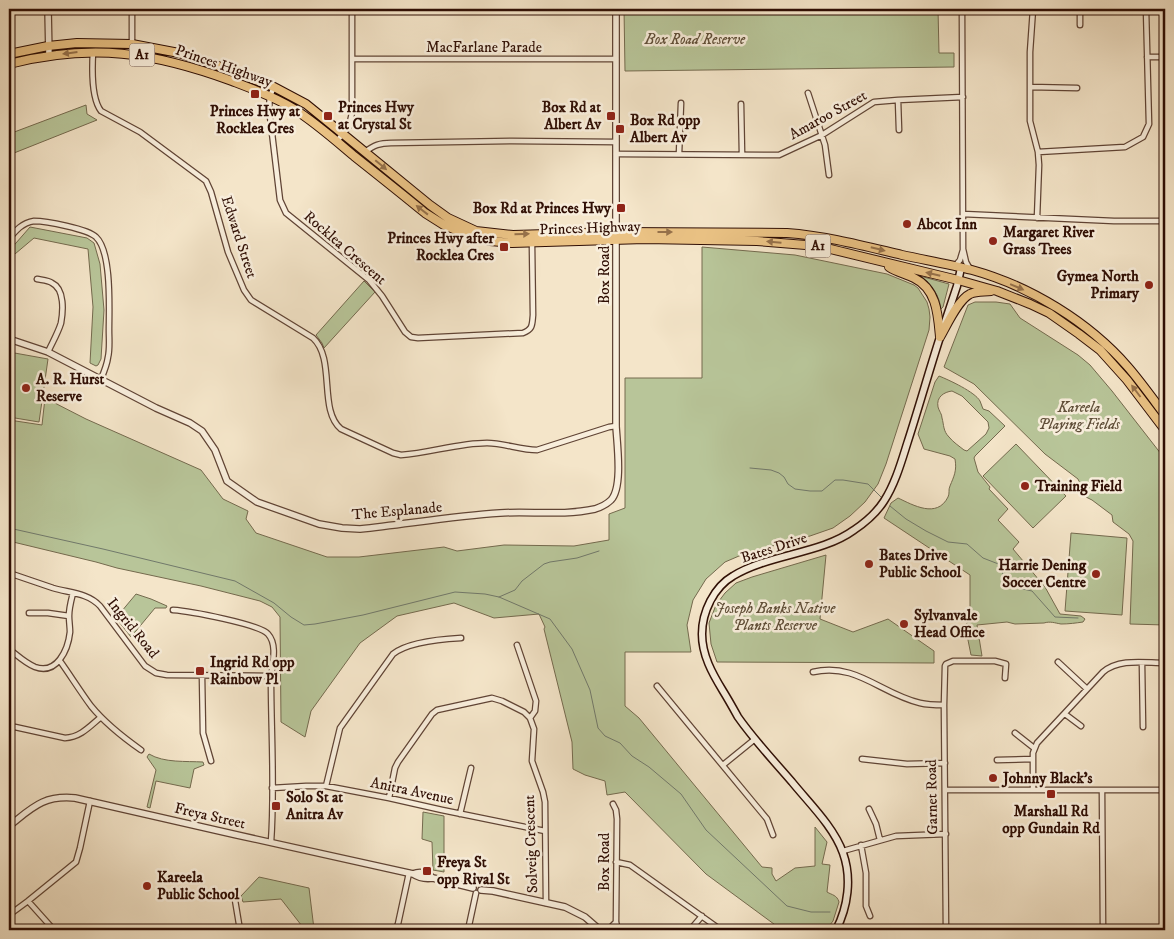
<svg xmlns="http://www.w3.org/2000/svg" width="1174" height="939" font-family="'IM FELL DW Pica',serif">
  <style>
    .green { fill: #b8c599; stroke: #746a4e; fill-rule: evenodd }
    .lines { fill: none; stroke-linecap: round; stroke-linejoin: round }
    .stream { stroke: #71796b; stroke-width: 1 }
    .minor-casing { stroke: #604435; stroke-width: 7 }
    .tertiary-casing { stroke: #604435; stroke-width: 8 }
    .secondary-casing { stroke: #2f0e04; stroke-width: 9 }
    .trunk-casing { stroke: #2f0e04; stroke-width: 10 }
    .minor { stroke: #f8eedc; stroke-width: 4.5 }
    .tertiary { stroke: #f8eedc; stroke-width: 5.5 }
    .secondary { stroke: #f8eedc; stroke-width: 6 }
    .trunk { stroke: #eac284; stroke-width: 8 }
    .oneway { fill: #96714a }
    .poi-dot { fill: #8f2418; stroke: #f8eedc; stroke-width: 2 }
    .labels { text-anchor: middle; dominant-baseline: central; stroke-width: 5; stroke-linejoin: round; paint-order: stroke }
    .shield { fill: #f8eedc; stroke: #6b5145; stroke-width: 1 }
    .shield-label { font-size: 14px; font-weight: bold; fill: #2f0e04 }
    .park-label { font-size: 15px; font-style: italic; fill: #5f4e38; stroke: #f8eedc }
    .street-label { font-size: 15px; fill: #2f0e04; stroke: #f8eedc }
    .poi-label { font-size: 15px; font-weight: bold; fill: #2f0e04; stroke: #f8eedc; text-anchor: start }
  </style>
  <rect width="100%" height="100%" fill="#f4e5c9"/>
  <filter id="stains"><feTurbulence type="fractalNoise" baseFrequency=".004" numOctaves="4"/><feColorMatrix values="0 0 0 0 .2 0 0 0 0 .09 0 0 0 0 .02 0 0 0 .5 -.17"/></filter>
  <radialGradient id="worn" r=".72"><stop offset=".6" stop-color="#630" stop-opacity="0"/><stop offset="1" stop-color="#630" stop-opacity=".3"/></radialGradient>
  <path class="green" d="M624,9H938L939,53H954V67L625,71Z
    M86,105L87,114L97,120L9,155V134Z
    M30,227L87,238L94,243L100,264L104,310L101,359L98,365L96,366L90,363L93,307L88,249L34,238L9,259V251Z
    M702,247L795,255L887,274L914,285L918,288L927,302L929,309L930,317L929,330L886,464L878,484L865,502L850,516L833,528L810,536L746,553L725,562L706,579L693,600L687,625L691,652H625V706L639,718L762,867L772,868V874L776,881L795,868L815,866V827L827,842L822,864L830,865L827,892C832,895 837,895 839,902L833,921L826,930H782L706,874L625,792L607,795L605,781L585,775L573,769L572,742L544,629L545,627L539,614L494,618L454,603L397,616L360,643L311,711L305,737L281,722L280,617L272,607L260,601L201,586L117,568L96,562L9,541V420L42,425L45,398L86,419L201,470L223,499L248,511L246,519L256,533L327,557H359L444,547L457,551L504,545L574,546L609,540V514L625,508V378H702Z
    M920,276L949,284L943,307L941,309C939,295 932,284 920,276Z
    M364,281L375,292L324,348L322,343L316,335Z
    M975,302H996L1010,304L1020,318L1078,355L1090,365L1112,391L1165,459V625L1130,624L1133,541L1129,534L1113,522L1112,515L1092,500L1086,497L1078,479L1045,454L974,384L944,367L968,305Z
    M9,352L48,359L39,422L9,417Z
    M939,376C949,380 975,392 980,401C981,404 982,406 983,409L989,411L1005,426L975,456L974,458L978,472L990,487L989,489L1008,509L998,520L1019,542L1013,549L1045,587L1060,614L1081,616L1085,619L1083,622C1076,623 1069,624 1061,624C1055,623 1050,621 1044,623L1015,624L1007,622L977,625L982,656L971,655L966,630V625L970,616V575L884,518L891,503L898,498C913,505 937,519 948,497C950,493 948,490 950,486C954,476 957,471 955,459L950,456L924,449L918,434L935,382ZM952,391L962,396L988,422L989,428L986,434L967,451L964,450C959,446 953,442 949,437C943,431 944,425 942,418C942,414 939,411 938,407C936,397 944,392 952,391Z
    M1016,444L1066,496L1033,528L983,476Z
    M1071,533L1127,538L1122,615L1065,611Z
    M826,555L820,619L853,632L888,619L934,651V663L717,662L711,644L709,623L716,605L725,593L736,583L752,577Z
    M136,594L151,599L167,606L166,608H155L131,637L116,618Z
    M149,754C164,763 186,761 203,762L204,765L194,769L190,788L156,781L150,808L147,807L156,770L147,757Z
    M423,812L444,816V872L433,870L432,842L422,839Z
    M259,877L309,888L314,929L305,930L281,899L243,902L241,896Z"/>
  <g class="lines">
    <path class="stream" d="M750,468L771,470L779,473L784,477L788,484L795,489L810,491H822L835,480H843L868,484L881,497
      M890,506L906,519L926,531L948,542L967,544L983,558L1001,565L1005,585L1032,591L1055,617L1078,618
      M9,528L103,549L235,581L274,603L291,617L304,625L315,624L363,615L455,592L485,594L499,597L550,619L572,649L590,690L598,728L605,736L620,743L632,756L649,767L681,794L706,830L787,906L811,912H830
      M499,597L515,590L522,581L544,564L550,562L577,558L599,551"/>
    <g class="minor-casing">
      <path id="minor" d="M962,9L963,249L966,262L970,269
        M1033,9L1030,52V121L1038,152L1039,165L1037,218
        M1080,25V9
        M132,44V9
        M93,52C92,69 91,98 101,111L140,132L206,181L211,192L228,252L244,290L251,300L313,338C336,359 318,410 341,429L393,453L401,455C430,453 458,443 487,443C504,443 520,450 537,450L609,427L616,426
        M1147,57H1165
        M352,59H616
        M274,87L270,96L269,108L280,200L286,213L369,280L382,296L405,332L411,337L418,338L523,333C533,329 532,325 533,315L532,244
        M1030,87L1077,88
        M808,93L825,145L829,175
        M898,100L899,130
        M741,104L742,154
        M337,141L349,126L352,113V9
        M365,152C374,145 380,143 391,143L512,141L616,142
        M1038,152L1125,147L1143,137L1149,124L1146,9
        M616,154L779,155L822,135L874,102L898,100L963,97
        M679,154L681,103
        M963,214L1114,221H1161
        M9,239C16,230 22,223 34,221C46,221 88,229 96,237C112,252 109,309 109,330C109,339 110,349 108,357C107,365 104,372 101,379
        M955,266L960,260L963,250
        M37,279C41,280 48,280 52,283C65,289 63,312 61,323C58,333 52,343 48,352
        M9,573C24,578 38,583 53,588C70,593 88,593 100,606L145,666L156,673L167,675L271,676
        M173,610C189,611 259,624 268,634C278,645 272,665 271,678C271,733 275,788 271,842
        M29,613H48L69,616
        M517,645L536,701L535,711L530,718
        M9,649C17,655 25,663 35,667C57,675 68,650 70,632C70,627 69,621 69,616C69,608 71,601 73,593
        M60,661C70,675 80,691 91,706C104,722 124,738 141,750
        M1058,662L1087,689
        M1142,663L1143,727
        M813,672C856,662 881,694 920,703C928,705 936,705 944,705
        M202,675L203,733L211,761
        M657,686L767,819L773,835
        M1065,714L1081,726
        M9,727H15L65,738C81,737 90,726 101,717
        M1015,733L1034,748
        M862,759L907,764L945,763
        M997,760L1033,759
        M723,765L755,739
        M326,786L340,728L393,654C408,642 443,639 461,638
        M272,788L306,786H326L389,798L442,810L545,831
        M945,790H1165
        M1033,790V753L1037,743L1103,672C1120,658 1144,663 1165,663
        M1102,790L1103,930
        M389,798L395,768L398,762L432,714L437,710L492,698L502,701L524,712L530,718L534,729L532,761L543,792L545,802L546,903
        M613,804L616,810L617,819L616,922L618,930
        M869,809L876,824L880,840
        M460,814L471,768
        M9,816L14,822
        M861,845L866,873V906L870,916
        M843,851L896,836L946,834
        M616,862L630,865L721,930
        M235,900L240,930
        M28,901L54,930
        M9,915L28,901L76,862L80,848L90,801
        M395,930L398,924L409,873
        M468,930L476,893
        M608,930L616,922
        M690,930L702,916
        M946,930L944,705L945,666L946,664L953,661H995L1006,664L1005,678"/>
    </g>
    <g class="tertiary-casing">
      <path id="tertiary" d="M48,9L49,56
        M9,339L48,352L156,408L190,423L202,431L215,450L227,481L257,502L319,524L342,528L360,529C407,524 453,516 500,513C531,511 563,516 595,509C601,507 607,504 611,500C623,487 617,444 616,426V9
        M9,826C32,808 43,795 75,798L237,835L413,874C419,878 426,879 433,878L473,888
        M413,874C420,871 427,873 433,878
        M481,890L493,891L565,907L585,917L600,930"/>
    </g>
    <g class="secondary-casing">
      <path id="secondary" d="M944,325L957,286L961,268
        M836,930C848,907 852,878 843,853C834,827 809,803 792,782C774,761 754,740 738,717C733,708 728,699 723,691C712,673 702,655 702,634C702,612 714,587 733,576C769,554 821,554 854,530C866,522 877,512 884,501C895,484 901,463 907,444C919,407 929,371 941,334"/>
    </g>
    <g class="trunk-casing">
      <path id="trunk" d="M9,54L48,46L77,43L132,44L179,53L213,64L274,87L306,104L343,134L430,205L448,218L476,231L513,235L616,232L787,233C827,236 864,246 902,255C925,260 949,264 972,270C1030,286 1089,322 1128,367C1141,382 1153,399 1165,415
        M9,64C92,43 153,52 232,81C253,89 275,97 294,109C316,123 335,140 354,156C378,175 402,194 425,213L444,225L468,235L490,241L512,243L645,239L757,241L818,246L958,280L997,291L1030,304L1049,313L1079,334L1100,350L1127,380L1165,430
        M889,267C896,272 906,274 914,278C937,289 938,315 940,337
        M940,337C947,325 958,300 970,294C977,291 984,292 991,291"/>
    </g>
    <use href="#minor" class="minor"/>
    <use href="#tertiary" class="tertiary"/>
    <use href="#secondary" class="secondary"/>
    <use href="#trunk" class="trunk"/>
  </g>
  <defs><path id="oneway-solid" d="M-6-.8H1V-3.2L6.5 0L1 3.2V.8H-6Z" transform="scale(1.25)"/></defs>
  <g class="oneway">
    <use href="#oneway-solid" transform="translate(70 53) rotate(173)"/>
    <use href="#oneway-solid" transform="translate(381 165) rotate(40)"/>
    <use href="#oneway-solid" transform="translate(422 210) rotate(-142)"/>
    <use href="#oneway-solid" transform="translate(665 232)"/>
    <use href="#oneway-solid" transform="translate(522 234) rotate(-2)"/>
    <use href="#oneway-solid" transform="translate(774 242) rotate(-175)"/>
    <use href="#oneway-solid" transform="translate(878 249) rotate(14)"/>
    <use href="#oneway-solid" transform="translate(933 274) rotate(-167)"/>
    <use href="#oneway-solid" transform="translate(1017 287) rotate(23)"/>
    <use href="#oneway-solid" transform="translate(1136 391) rotate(-127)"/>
  </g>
  <g class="poi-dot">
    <rect x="250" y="89" width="10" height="10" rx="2.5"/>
    <rect x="323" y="111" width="10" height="10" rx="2.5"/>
    <rect x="606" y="111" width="10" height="10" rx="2.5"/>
    <rect x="615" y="124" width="10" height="10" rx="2.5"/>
    <rect x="616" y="203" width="10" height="10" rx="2.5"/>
    <circle cx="907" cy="224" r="5"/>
    <circle cx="993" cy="241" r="5"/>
    <rect x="499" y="242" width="10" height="10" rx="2.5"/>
    <circle cx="1149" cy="285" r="5"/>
    <circle cx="26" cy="388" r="5"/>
    <circle cx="1025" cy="486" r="5"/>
    <circle cx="869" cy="564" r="5"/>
    <circle cx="1096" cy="574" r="5"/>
    <circle cx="904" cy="624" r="5"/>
    <rect x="195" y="666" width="10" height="10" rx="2.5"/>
    <circle cx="993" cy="778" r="5"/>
    <rect x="1046" y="789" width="10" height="10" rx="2.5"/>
    <rect x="271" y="801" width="10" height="10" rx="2.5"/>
    <rect x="422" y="866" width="10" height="10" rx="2.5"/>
    <circle cx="147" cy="886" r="5"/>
  </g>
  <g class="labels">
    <g class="shield">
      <rect x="129.5" y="43.5" width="25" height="23" rx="4"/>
      <rect x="805.5" y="234.5" width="25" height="23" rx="4"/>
    </g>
    <g class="shield-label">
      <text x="142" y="55">A1</text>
      <text x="818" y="246">A1</text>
    </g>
    <g class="park-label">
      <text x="695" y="39">Box Road Reserve</text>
      <text x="1079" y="407">Kareela<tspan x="1079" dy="17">Playing Fields</tspan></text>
      <text x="775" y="608">Joseph Banks Native<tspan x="775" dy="17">Plants Reserve</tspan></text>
    </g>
    <g class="street-label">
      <text x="484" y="47">MacFarlane Parade</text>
      <text transform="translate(224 66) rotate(19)">Princes Highway</text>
      <text transform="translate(828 115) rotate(-29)">Amaroo Street</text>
      <text transform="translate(590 228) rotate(-2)">Princes Highway</text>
      <text transform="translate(239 237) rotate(72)">Edward Street</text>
      <text transform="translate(345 248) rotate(41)">Rocklea Crescent</text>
      <text transform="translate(604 275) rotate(-90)">Box Road</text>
      <text transform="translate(397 511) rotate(-5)">The Esplanade</text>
      <text transform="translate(774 548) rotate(-18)">Bates Drive</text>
      <text transform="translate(133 628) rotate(51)">Ingrid Road</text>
      <text transform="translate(412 791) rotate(12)">Anitra Avenue</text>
      <text transform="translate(932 797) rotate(-91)">Garnet Road</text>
      <text transform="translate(210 816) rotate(13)">Freya Street</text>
      <text transform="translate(531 844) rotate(-92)">Solveig Crescent</text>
      <text transform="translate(604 862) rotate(-90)">Box Road</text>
    </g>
    <g class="poi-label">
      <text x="338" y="107">Princes Hwy<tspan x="338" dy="17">at Crystal St</tspan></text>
      <text x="601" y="107" text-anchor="end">Box Rd at<tspan x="601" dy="17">Albert Av</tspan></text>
      <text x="255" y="111" text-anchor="middle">Princes Hwy at<tspan x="255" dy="17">Rocklea Cres</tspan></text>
      <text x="630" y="120">Box Rd opp<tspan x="630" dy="17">Albert Av</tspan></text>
      <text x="611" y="208" text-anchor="end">Box Rd at Princes Hwy</text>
      <text x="917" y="224">Abcot Inn</text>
      <text x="1003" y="232">Margaret River<tspan x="1003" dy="17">Grass Trees</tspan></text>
      <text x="494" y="238" text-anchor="end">Princes Hwy after<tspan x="494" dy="17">Rocklea Cres</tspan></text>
      <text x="1139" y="276" text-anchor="end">Gymea North<tspan x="1139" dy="17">Primary</tspan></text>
      <text x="36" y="379">A. R. Hurst<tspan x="36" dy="17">Reserve</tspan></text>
      <text x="1035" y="486">Training Field</text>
      <text x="879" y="555">Bates Drive<tspan x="879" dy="17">Public School</tspan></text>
      <text x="1086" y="565" text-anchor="end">Harrie Dening<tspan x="1086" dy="17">Soccer Centre</tspan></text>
      <text x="914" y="615">Sylvanvale<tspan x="914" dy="17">Head Office</tspan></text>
      <text x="210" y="662">Ingrid Rd opp<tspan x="210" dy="17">Rainbow Pl</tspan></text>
      <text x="1003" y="778">Johnny Black's</text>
      <text x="286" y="797">Solo St at<tspan x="286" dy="17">Anitra Av</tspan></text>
      <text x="1051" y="811" text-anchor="middle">Marshall Rd<tspan x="1051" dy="17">opp Gundain Rd</tspan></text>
      <text x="437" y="862">Freya St<tspan x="437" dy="17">opp Rival St</tspan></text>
      <text x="157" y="877">Kareela<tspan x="157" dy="17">Public School</tspan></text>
    </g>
  </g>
  <rect width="1174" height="939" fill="none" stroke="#f4e5c9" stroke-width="30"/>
  <rect x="10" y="10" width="1154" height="919" fill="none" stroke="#2f0e04" stroke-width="2.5"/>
  <rect x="15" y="15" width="1144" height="909" fill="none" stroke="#2f0e04"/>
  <rect width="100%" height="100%" filter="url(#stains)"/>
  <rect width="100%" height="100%" fill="url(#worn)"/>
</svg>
